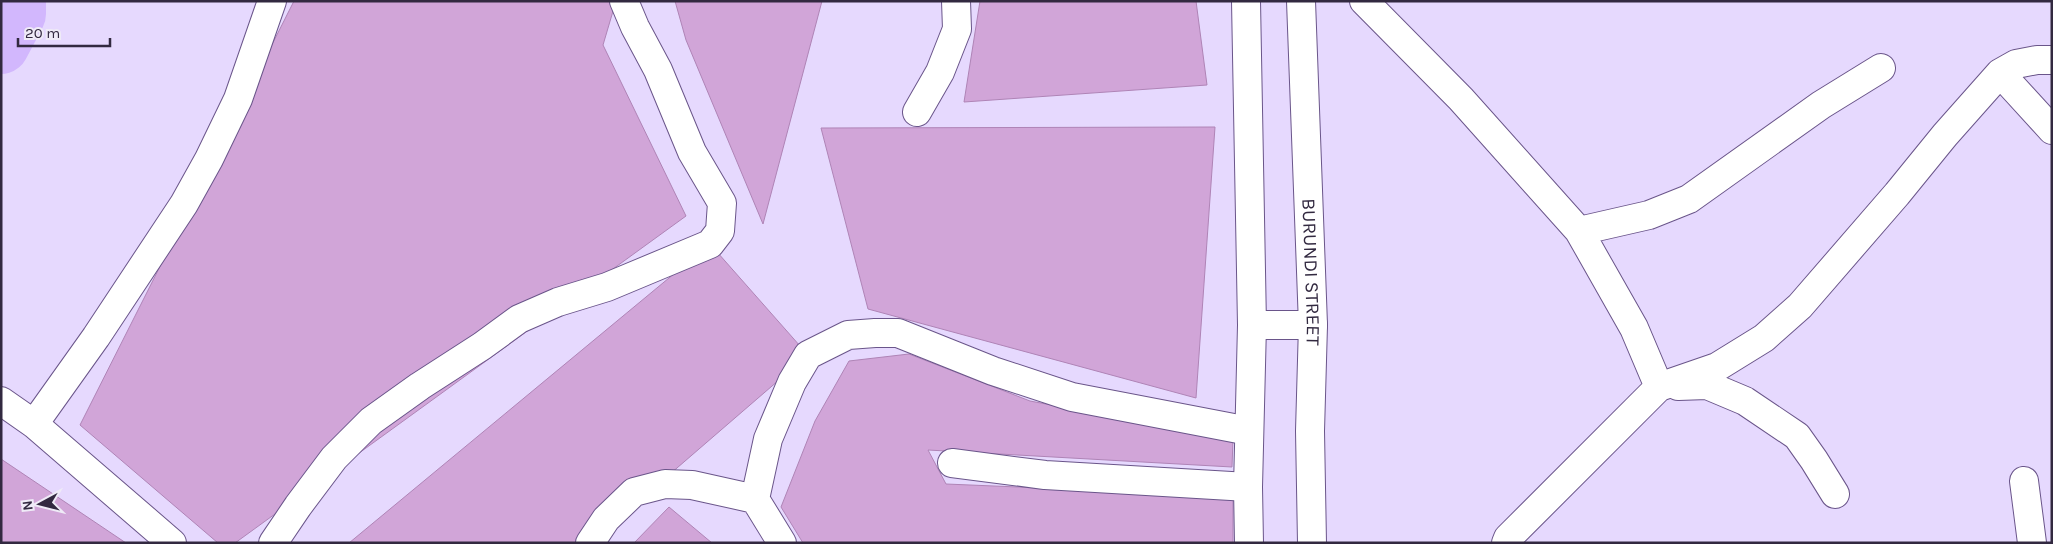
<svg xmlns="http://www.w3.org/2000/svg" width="2053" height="544" font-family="Karla,sans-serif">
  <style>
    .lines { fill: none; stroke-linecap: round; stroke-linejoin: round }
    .river { stroke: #d2b7fd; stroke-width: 56 }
    .building { fill: #d1a5d8; stroke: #af84b6 }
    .minor-casing { stroke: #6a558a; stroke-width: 30 }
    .primary-casing { stroke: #6a558a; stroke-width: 30 }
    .minor { stroke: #fff; stroke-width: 28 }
    .primary { stroke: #fff; stroke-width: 28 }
    .labels { text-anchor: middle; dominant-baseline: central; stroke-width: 4; stroke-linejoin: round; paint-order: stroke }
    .street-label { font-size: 19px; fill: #322940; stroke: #efebf7 }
  </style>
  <rect width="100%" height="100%" fill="#e6d9fe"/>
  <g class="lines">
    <path class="river" d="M1,46L18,14V1"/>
  </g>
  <path class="building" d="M294,1H616L603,45L686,216L235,543H218L80,425Z
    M675,1H822L763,224L686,40Z
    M980,1H1196L1207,85L964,102Z
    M1215,127L1196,398L868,309L821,128Z
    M710,244L808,355L590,543H349Z
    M909,354L1030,401L1233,439L1232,467L928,450L946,484L1233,496V543H803L781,507L815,421L849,361Z
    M1,459L126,543H1Z
    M669,507L712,543H634Z"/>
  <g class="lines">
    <g class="minor-casing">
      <path id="minor" d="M1364,1L1461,99L1579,231L1634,328L1659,387
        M2000,73L2052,130
        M917,112L940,72L957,29L956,1
        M1579,231L1649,215L1689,199L1821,105L1881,68
        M1678,386L1707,385L1745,401L1797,436L1814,460L1835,494
        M1,401L34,424L172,543
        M34,424L96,337L184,204L209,159L238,99L272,1
        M952,463L1045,475L1248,487
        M2024,481L2032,543
        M755,499L768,439L792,382L808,355L848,335L875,333H898L993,371L1072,397L1249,431
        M273,543L298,506L334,458L371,421L420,386L482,346L519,319L558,302L607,287L710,244L720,231L722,203L692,152L658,70L635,27L624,1
        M590,543L606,519L634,492L665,484L692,485L755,499L782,543
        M1506,543L1508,538L1659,387L1717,367L1764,338L1800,306L1897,194L1945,135L2000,73L2016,64L2037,60H2052"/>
    </g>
    <g class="primary-casing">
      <g id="primary">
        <path d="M1246,1L1252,325L1248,487L1249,543"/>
        <path id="s1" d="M1301,1L1313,325L1310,431L1312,543"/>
        <path d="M1252,325H1313"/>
      </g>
    </g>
    <use href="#minor" class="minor"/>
    <use href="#primary" class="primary"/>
  </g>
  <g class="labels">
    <g class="street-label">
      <text stroke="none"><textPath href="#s1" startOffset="271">BURUNDI STREET</textPath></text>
    </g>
  </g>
  <rect width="2053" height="544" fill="none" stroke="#322940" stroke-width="5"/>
  <g transform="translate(40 504) rotate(263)" stroke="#efebf7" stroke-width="4" paint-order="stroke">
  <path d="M0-4L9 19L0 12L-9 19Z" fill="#322940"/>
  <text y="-8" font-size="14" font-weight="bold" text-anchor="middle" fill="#322940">N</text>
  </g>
  <path d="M18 38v8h92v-8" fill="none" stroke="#322940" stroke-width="2.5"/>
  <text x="25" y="38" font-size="15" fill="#322940" stroke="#efebf7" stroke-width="4" paint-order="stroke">20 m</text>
</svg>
